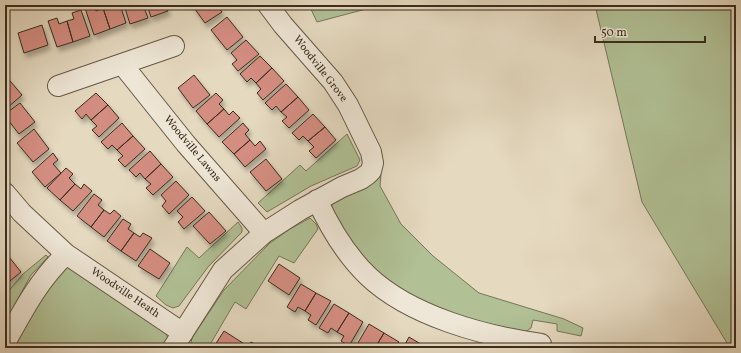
<svg xmlns="http://www.w3.org/2000/svg" width="741" height="353" font-family="Vollkorn,serif">
  <style>
    .green { fill: #b1c095; stroke: #767658 }
    .building { fill: #d48d81; stroke: #3b2d1c; filter: url(#shadow) }
    .lines { fill: none; stroke-linecap: round; stroke-linejoin: round }
    .minor-casing { stroke: #665845; stroke-width: 22 }
    .minor { stroke: #eee6d6; stroke-width: 20 }
    .labels { text-anchor: middle; dominant-baseline: central; stroke-width: 3.5; stroke-linejoin: round; paint-order: stroke }
    .street-label { font-size: 11px; fill: #3b2d1c; stroke: #eee6d6 }
  </style>
  <defs>
    <filter id="shadow"><feDropShadow dx="2.5" dy="4.5" stdDeviation="2" flood-color="#0004"/></filter>
  </defs>
  <rect width="100%" height="100%" fill="#e5d9c0"/>
  <filter id="stains"><feTurbulence type="fractalNoise" baseFrequency=".005" numOctaves="4"/><feColorMatrix values="0 0 0 0 .2 0 0 0 0 .09 0 0 0 0 .02 0 0 0 .5 -.17"/></filter>
  <radialGradient id="worn" r=".72"><stop offset=".6" stop-color="#630" stop-opacity="0"/><stop offset="1" stop-color="#630" stop-opacity=".3"/></radialGradient>
  <path class="green" d="M309,5H381L317,22Z
    M595,5H736V348H730L642,202Z
    M347,134L360,160L357,166L311,186L267,212L258,203L300,165L306,171Z
    M381,174L380,186L401,224L433,256L479,293L564,319L583,328L581,336L557,331V324L533,320L531,328L524,333L469,319L440,309L402,291L360,258L331,209L332,205L337,198Z
    M310,218L316,224L318,229L294,263L279,256L246,309L235,302L208,348H190L192,338L224,290L270,243L290,229Z
    M238,222L242,228V232L208,267L179,306L173,308L166,305L156,296L187,247L199,258Z
    M46,255L48,257L31,275L5,322V295L23,274Z
    M62,263L165,331L168,338L164,348H12Z"/>
  <path class="building" d="M94,5L96,11L103,8L110,29L94,35L85,8Z
    M110,5H120L126,23L110,29L103,8L110,6Z
    M124,5H143L148,18L130,24Z
    M147,5H166L168,11L151,17Z
    M192,5H217L222,12L205,23Z
    M81,10L90,36L73,42L67,21L74,19L72,13Z
    M227,17L243,37L227,50L211,30Z
    M57,18L59,24L67,21L73,42L57,47L48,21Z
    M42,25L48,45L24,53L18,33Z
    M246,40L259,54L238,71L232,64L237,60L231,53Z
    M260,56L272,68L256,83L251,78L247,82L240,74Z
    M272,68L284,81L263,100L257,93L261,89L256,83Z
    M5,75L22,95L7,108L5,106Z
    M194,75L210,95L193,108L178,88Z
    M286,84L298,97L281,112L276,106L272,110L265,103Z
    M96,93L108,105L91,120L86,114L82,119L75,111Z
    M216,93L223,100L219,104L224,109L207,124L196,111Z
    M298,97L309,110L289,128L282,121L287,117L281,112Z
    M20,103L35,122L19,134L5,116V114Z
    M108,105L119,118L99,137L92,130L97,126L91,120Z
    M224,109L229,115L233,111L240,118L219,137L207,124Z
    M313,114L325,127L308,141L303,136L299,140L292,133Z
    M122,123L133,136L117,150L112,145L108,149L101,142Z
    M243,123L249,130L245,134L250,140L234,154L222,142Z
    M325,127L336,140L316,158L309,151L314,147L308,141Z
    M34,129L49,149L33,162L17,143Z
    M133,136L145,149L125,167L118,160L123,156L117,150Z
    M250,140L255,146L260,141L266,149L245,167L234,154Z
    M150,151L161,164L145,179L140,173L136,177L129,170Z
    M53,153L58,160L53,164L61,173L45,187L32,172Z
    M266,159L282,179L266,191L250,172Z
    M161,164L173,177L153,195L146,188L151,184L145,179Z
    M66,168L73,174L69,178L75,184L60,200L47,188Z
    M176,181L189,195L169,214L162,206L166,201L161,195Z
    M75,184L81,189L84,184L92,191L73,211L60,200Z
    M94,194L102,200L98,205L104,210L91,227L77,216Z
    M192,197L205,211L184,229L178,222L183,217L177,211Z
    M104,210L110,214L114,210L121,216L104,237L91,227Z
    M209,212L226,231L210,244L193,226Z
    M123,219L131,224L128,229L134,233L121,251L107,241Z
    M134,233L140,237L143,233L152,238L136,261L121,251Z
    M150,249L170,263L159,279L138,266Z
    M5,252L21,272L5,285Z
    M279,264L300,278L289,295L268,281Z
    M301,284L316,293L305,311L298,307L295,312L287,307Z
    M316,293L331,301L316,325L308,320L311,315L305,311Z
    M334,304L349,313L337,332L331,328L328,333L319,328Z
    M349,313L363,322L349,346L341,341L344,336L337,332Z
    M369,324L384,333L375,348H355Z
    M224,331L246,345L243,348H213Z
    M384,333L399,342L395,348H375Z
    M409,337L424,346L423,348H403Z
    M251,342L259,346L258,348H247Z"/>
  <g class="lines">
    <g class="minor-casing">
      <path id="minor" d="M122,64L186,144L264,233
        M58,86L174,46
        M5,193L22,213L66,254L183,333
        M317,200C330,228 346,255 368,276C410,316 484,336 541,344
        M5,343C24,309 38,281 66,254
        M173,348L223,270L264,233L300,210L342,187L361,179L368,174L371,171L373,163L371,152L348,105L333,82L283,25L268,5"/>
    </g>
    <use href="#minor" class="minor"/>
  </g>
  <g class="labels">
    <g class="street-label">
      <text transform="translate(320 69) rotate(52)">Woodville Grove</text>
      <text transform="translate(192 149) rotate(50)">Woodville Lawns</text>
      <text transform="translate(125 293) rotate(34)">Woodville Heath</text>
    </g>
  </g>
  <rect width="741" height="353" fill="none" stroke="#e5d9c0" stroke-width="20"/>
  <rect x="6" y="6" width="729" height="341" fill="none" stroke="#3b2d1c" stroke-width="2"/>
  <rect x="10" y="10" width="721" height="333" fill="none" stroke="#3b2d1c"/>
  <path d="M595 36v6h110v-6" fill="none" stroke="#3b2d1c" stroke-width="2"/>
  <text x="601" y="36" font-size="12" fill="#3b2d1c" stroke="#eee6d6" stroke-width="3" paint-order="stroke">50 m</text>
  <rect width="100%" height="100%" filter="url(#stains)"/>
  <rect width="100%" height="100%" fill="url(#worn)"/>
</svg>
